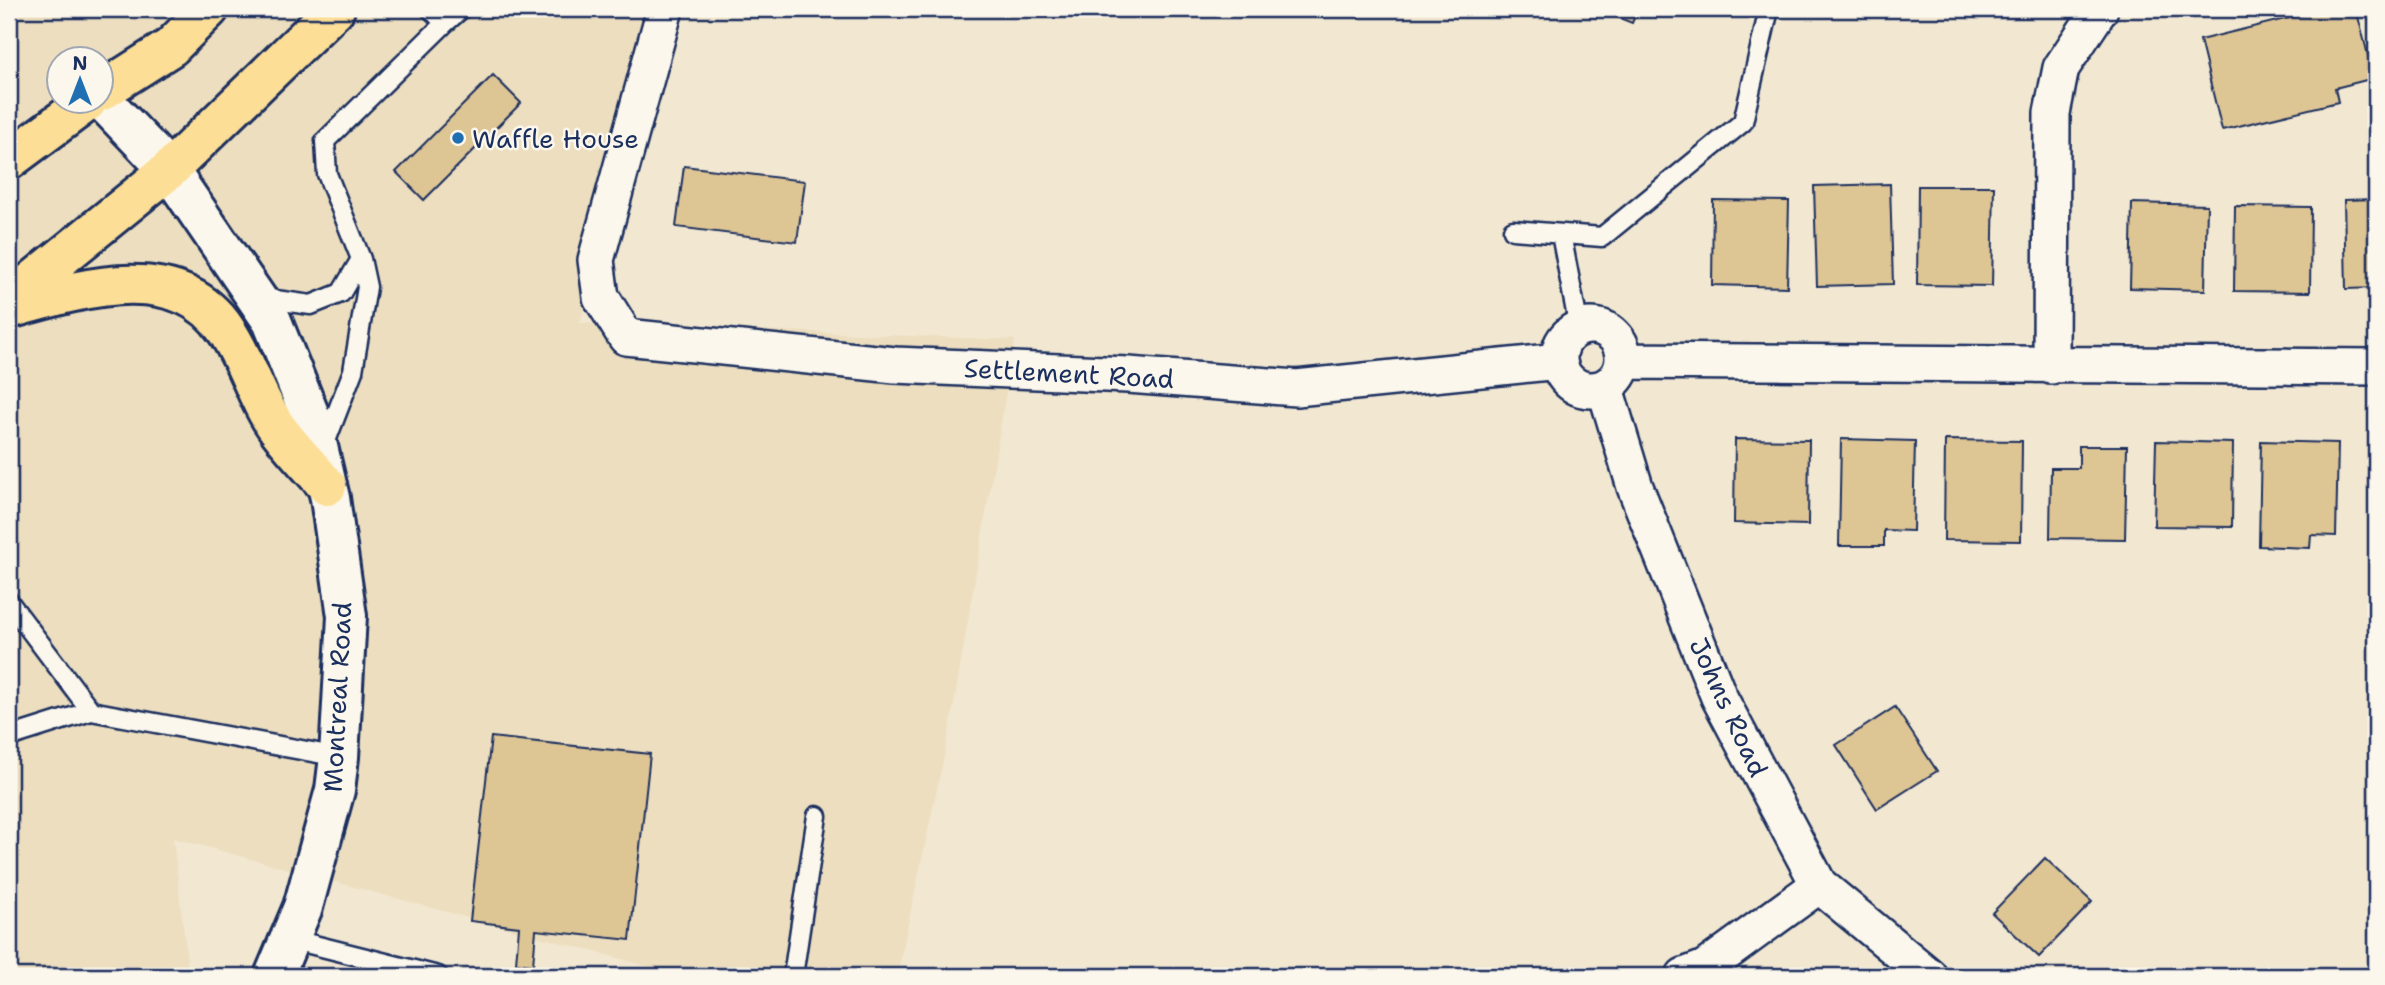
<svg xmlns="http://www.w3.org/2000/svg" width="2385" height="985" font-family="'Shantell Sans',sans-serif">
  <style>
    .built { fill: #ecdebf; fill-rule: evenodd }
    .building { fill: #dec594; stroke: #1b2f5e; stroke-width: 2 }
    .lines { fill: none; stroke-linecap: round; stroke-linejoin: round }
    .lane-casing { stroke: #1b2f5e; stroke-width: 23 }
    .street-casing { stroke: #1b2f5e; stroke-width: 40 }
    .secondary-casing { stroke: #1b2f5e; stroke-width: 44 }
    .primary-casing { stroke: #1b2f5e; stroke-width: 44 }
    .lane { stroke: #fbf7ec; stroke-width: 18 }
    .street { stroke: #fbf7ec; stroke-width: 35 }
    .secondary { stroke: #fbf7ec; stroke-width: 38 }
    .primary { stroke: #fcde96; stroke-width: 38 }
    .poi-dot { fill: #1f6fb2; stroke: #fbf7ec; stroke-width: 2.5 }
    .labels { text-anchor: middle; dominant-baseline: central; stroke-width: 5; stroke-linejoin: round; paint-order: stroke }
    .poi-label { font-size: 26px; fill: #1b2f5e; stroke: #fbf7ec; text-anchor: start }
    .street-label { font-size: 26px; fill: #1b2f5e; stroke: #fbf7ec }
  </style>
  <rect width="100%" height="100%" fill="#f2e8d2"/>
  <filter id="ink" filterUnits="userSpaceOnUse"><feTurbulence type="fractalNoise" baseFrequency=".0143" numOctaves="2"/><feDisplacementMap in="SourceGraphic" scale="14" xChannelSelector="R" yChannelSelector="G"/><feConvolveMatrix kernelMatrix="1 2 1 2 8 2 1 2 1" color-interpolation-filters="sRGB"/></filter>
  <g filter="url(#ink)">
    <path class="built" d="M9,9H667L580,323L1015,340L950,728L897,976H684L173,838L189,976H9ZM60,60H102V102H60Z"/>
    <path class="building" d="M1597,9H1638L1632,23Z
      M2325,9H2356L2374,78L2335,88L2338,102L2222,130L2200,40Z
      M493,75L521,103L424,200L396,172Z
      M684,166L805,181L797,242L676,227Z
      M1890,184L1893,284L1817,286L1814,186Z
      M1918,186H1994L1992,286L1917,285Z
      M2376,199V288L2346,289L2344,200Z
      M1713,200L1789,201L1787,287L1712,285Z
      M2132,203L2207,205L2205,290L2130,288Z
      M2235,206L2311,207L2310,292L2234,291Z
      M1735,439L1809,440L1808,525L1734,523Z
      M1841,439L1915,441L1913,531L1884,530V546H1839Z
      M1945,440L2022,441L2021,541L1944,540Z
      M2156,441L2233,443L2232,527L2154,526Z
      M2261,441L2338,443L2336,536L2311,535L2310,548L2259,546Z
      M2369,441H2376V542H2372Z
      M2079,446H2127L2125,539L2050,538L2051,468H2079Z
      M1895,707L1937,771L1877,809L1836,745Z
      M491,737L650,754L630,940L536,930L533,965L516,963L519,927L470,921Z
      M2045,858L2092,902L2039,957L1992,913Z"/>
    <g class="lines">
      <g class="lane-casing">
        <path id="lane" d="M445,23L461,9
          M1513,230L1602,237L1743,122L1769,9
          M1561,234L1579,328
          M261,298L311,305L341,293L361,259
          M324,446L353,371L367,287L361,259L327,174L325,141L445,23L431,9
          M9,602L91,711
          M9,737L91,711L339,757
          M290,939L438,976
          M793,976L817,816"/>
      </g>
      <g class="street-casing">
        <path id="street" d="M665,9L596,260L601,297L626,337L895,365L1128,375L1296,388L1559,361
          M1559 358a32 32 0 1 1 64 0a32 32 0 1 1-64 0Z
          M1624,361L2376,367
          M2051,366L2052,113L2061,68L2100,9
          M1605,388L1635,487L1719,697L1819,885L1929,976
          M1684,976L1705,968L1819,885"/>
      </g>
      <g class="secondary-casing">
        <path id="secondary" d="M102,100L169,170L272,321L312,421L330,498L347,616L339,757L335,790L303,907L274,976"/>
      </g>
      <g class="primary-casing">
        <path id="primary" d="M102,91L171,47L209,9
          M9,160L87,102
          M9,300L169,170L335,9
          M9,309C77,290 177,257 226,330C247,360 256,399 278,429C293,449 311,467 327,486"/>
      </g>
      <use href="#lane" class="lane"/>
      <use href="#street" class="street"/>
      <use href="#secondary" class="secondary"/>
      <use href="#primary" class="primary"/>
    </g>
  </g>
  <circle class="poi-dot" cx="458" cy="138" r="7"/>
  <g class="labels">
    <g class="poi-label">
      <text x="472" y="138">Waffle House</text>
    </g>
    <g class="street-label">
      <text transform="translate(1069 373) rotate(3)">Settlement Road</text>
      <text transform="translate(337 697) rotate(-87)">Montreal Road</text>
      <text transform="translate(1729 707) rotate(65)">Johns Road</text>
    </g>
  </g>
  <rect width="2385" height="985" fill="none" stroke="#fbf7ec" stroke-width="35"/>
  <rect x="18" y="18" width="2350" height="950" fill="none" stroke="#1b2f5e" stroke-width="2.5" filter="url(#ink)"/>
  <g transform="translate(80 80)"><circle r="33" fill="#fbf7ec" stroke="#a1a7b3" stroke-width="2"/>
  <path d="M0-5L12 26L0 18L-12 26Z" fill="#1f6fb2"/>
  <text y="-10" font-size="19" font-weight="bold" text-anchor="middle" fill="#1b2f5e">N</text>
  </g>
</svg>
